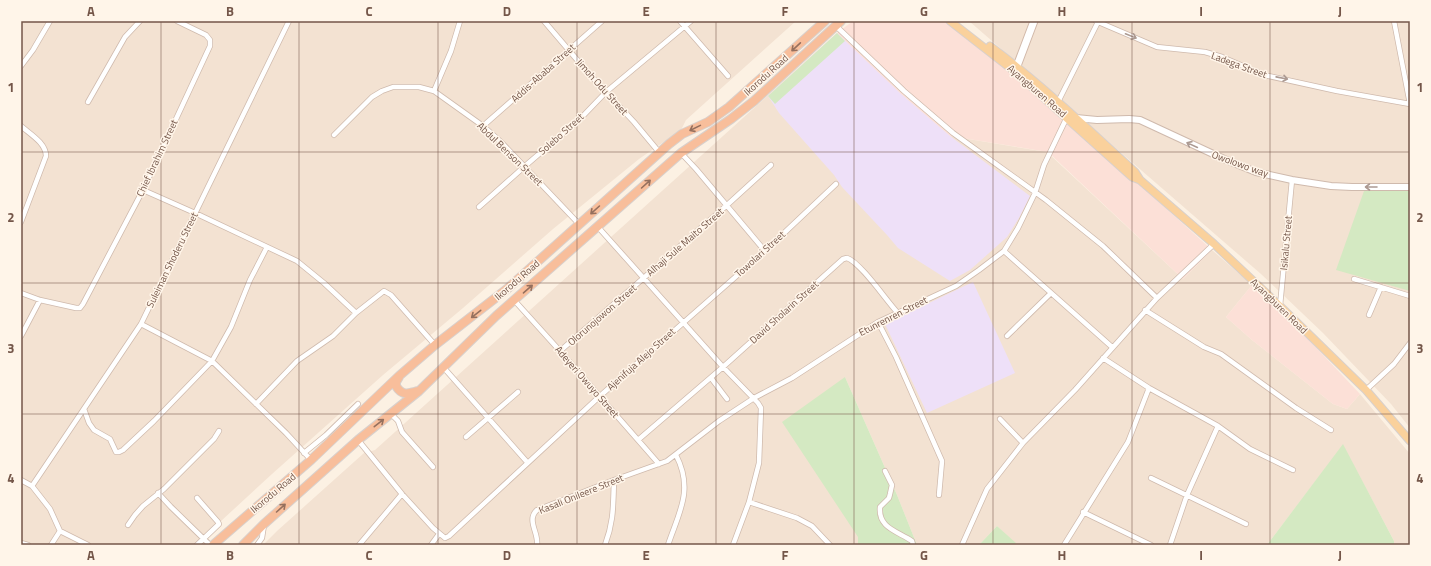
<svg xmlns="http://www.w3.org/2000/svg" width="1431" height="566" font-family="'Titillium Web',sans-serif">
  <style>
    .residential { fill: #f3e2d2 }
    .commercial { fill: #fce0d7 }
    .education { fill: #eee0f8 }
    .green { fill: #d4e9c2 }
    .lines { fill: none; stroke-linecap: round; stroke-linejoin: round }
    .minor-casing { stroke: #cfbaad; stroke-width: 6 }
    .tertiary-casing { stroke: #cfbaad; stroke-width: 8 }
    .secondary-casing { stroke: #d2b9aa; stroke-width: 9 }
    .primary-casing { stroke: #d8d0cc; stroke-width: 9 }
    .trunk-casing { stroke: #d8d0cc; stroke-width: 10 }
    .minor { stroke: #fff; stroke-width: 4.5 }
    .tertiary { stroke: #fff; stroke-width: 6 }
    .secondary { stroke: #fff; stroke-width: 7 }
    .primary { stroke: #fad19c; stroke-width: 7 }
    .trunk { stroke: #f8be9b; stroke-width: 8 }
    .oneway { stroke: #ac9a92 }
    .oneway2 { stroke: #95705e }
    .grid { fill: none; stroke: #745649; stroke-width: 1; stroke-opacity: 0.55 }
    .labels { text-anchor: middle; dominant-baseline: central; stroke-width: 3; stroke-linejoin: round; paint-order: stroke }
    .street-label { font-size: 10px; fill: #745649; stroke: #fff5e9 }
    .neatline { fill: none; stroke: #745649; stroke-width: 1.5 }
    .grid-label { font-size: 13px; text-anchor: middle; font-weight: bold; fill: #745649 }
  </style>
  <rect width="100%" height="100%" fill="#fcf1e3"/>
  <path class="residential" d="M21,21H796L686,120L681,130L639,159L553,229L463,308L383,375L272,474L195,545H21Z
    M969,21H1410V428L1391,404L1323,333L1261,274Z
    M837,33L901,94L950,136L1047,152L1183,279L1212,250L1252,285L1226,317L1252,340L1333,404L1347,409L1360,394L1410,454V545H1394V541L1343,445L1267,545H1014L1015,543L997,526L979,545H917L897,495L845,377L858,537V545H263L277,531L364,453L375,450Z"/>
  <path class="commercial" d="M853,21H945L1041,95L1212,250L1183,279L1048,152L950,136L901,94L837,33Z
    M1252,285L1292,322L1360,394L1347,409L1333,404L1252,340L1226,317Z"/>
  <path class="education" d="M837,33L901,94L950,136L1030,196L1019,218L1007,237L970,270L950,281L898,248L887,235L842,187L834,175L779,113L768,96Z
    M973,282L1015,373L927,413L885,324Z"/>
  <path class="green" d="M837,33L845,41L775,104L768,96Z
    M1410,190V291L1336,270L1364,191Z
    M845,377L897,495L917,545H858V537L782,422Z
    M1343,444L1394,541V545H1267Z
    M997,526L1016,543L1014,545H979Z"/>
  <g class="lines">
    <g class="minor-casing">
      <path id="minor" d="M544,21L590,75L634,122L659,152
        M680,21L728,76
        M1096,21L1157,47L1205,52L1222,57L1264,75L1337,91L1410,104L1394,21
        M836,26L904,91L953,133L1046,200L1103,246L1157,298
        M21,66L33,50L50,21
        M434,91L451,51L460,21
        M88,102L125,37L140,21
        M1058,102L1098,22
        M21,126C30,134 46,143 46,156L21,222
        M483,126L602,21
        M334,135L372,97L382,91L393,87H419L434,91L483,126L501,142L579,224
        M681,153L696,169L765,251
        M143,190L195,213L297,261L324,283L356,313
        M479,207L525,166L581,118L606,92L691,21
        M598,227L723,367L758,403L761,408L759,463L749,502L733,545
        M1004,251L1112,347
        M1354,279L1410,296
        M21,293L40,300L76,308H80L83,304L143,190L210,46V40L206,35L177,21
        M514,300L560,351L659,464
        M1280,306L1292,180
        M1145,310L1204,347L1221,354L1296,408L1331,430
        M1369,315L1381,287
        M878,322L896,357L942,461L939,495
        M141,324L212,361L286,433L311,460
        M21,336L40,300
        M1007,336L1051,293
        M560,351L726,206L771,165
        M1103,358L1149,388L1218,426L1250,449L1293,470
        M444,368L527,462
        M711,378L727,399
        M1366,390L1394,364L1410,343
        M256,404L297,361L333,336L356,313L384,291L391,295L435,345
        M84,409L89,423L94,430L110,439L116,452H119L123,450L154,421L212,361L231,327L250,280L267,247
        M391,414L398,421L402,432L433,467
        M1000,419L1023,443
        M466,437L518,392
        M358,440L402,494L433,528L445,538L449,536L600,396L765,251L836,184
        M638,440L723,367L843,259L847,258C860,262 886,300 897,312
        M304,453L326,435L358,404
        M885,471L892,485L890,494L889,498L880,507C878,528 897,531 912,541L913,545
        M1151,478L1246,524
        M21,480L32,486L50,509L60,531L88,545
        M32,486L141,324L289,21
        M158,493L171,507L210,545
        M749,502L797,518L812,526L830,545
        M1083,512L1151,545
        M128,525L135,515L143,506L164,489L214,439L219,431
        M21,543L28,545
        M51,545L60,531
        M197,545L219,524L218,522L197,498
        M257,545L262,538L264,525
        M359,545L402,494
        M431,545L439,534
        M537,545C539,533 526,520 537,510L614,480L667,461L719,421L754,398L792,378L878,322L956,286L979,270L1004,251L1018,228L1035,193L1044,165L1067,117
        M605,545C614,521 613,506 614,480
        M668,545C679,512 694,490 676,455
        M962,545L987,489L1023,443L1075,390L1157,298L1214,244
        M1064,545L1128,442L1149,388
        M1170,545L1187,495L1218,426"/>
    </g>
    <g class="tertiary-casing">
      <path id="tertiary" d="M1076,118L1097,120L1129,119L1140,120L1224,159L1256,172L1292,180L1331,186L1352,187H1410"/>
    </g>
    <g class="secondary-casing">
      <path id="secondary" d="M1017,66L1034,21"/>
    </g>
    <g class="primary-casing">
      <path id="primary" d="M950,21L1014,71L1132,177L1140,180L1214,244L1283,309L1366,390L1410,441
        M990,46C1041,84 1088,129 1135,172L1140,180"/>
    </g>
    <g class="trunk-casing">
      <path id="trunk" d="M399,377L396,382V386C402,396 408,394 418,391
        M213,545L311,460L399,376L435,345L507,289L669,144L682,134L708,122L729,107L825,21
        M243,545L264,524L358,440L419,391L496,316L681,153L731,119L754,101L841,21"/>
    </g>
    <use href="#minor" class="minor"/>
    <use href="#tertiary" class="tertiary"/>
    <use href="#secondary" class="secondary"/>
    <use href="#primary" class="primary"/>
    <use href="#trunk" class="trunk"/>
  </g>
  <defs><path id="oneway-shaft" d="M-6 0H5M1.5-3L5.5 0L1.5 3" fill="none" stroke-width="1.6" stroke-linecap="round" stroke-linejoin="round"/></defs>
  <g class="oneway">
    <use href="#oneway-shaft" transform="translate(1131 36) rotate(22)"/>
    <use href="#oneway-shaft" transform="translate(1282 78) rotate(11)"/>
    <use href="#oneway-shaft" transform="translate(1192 145) rotate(-155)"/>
    <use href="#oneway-shaft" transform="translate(1371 187) rotate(-180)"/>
  </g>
  <g class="oneway2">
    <use href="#oneway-shaft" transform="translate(796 47) rotate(137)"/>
    <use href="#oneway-shaft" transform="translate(695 128) rotate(154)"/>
    <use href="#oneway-shaft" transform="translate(646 184) rotate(-42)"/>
    <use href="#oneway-shaft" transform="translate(595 210) rotate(138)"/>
    <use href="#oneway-shaft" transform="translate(528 289) rotate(-41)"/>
    <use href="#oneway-shaft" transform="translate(476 314) rotate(142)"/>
    <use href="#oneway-shaft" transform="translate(379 423) rotate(-38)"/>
    <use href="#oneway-shaft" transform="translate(281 508) rotate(-42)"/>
  </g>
  <path class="grid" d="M161,21V545M299,21V545M438,21V545M577,21V545M716,21V545M854,21V545M993,21V545M1132,21V545M1270,21V545M21,152H1410M21,283H1410M21,414H1410"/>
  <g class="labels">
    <g class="street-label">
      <text transform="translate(1239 65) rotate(20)">Ladega Street</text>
      <text transform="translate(543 73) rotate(-42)">Addis-Ababa Street</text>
      <text transform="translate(766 75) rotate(-42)">Ikorodu Road</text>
      <text transform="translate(602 87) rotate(48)">Jimoh Odu Street</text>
      <text transform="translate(1037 91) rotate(41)">Ayangburen Road</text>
      <text transform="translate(561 134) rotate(-42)">Solebo Street</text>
      <text transform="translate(510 154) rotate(44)">Abdul Benson Street</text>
      <text transform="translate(157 158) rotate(-65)">Chief Ibrahim Street</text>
      <text transform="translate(1240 164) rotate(20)">Owolowo way</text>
      <text transform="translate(685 242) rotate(-41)">Alhaji Sule Maito Street</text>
      <text transform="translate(1286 243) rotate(-85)">Isikalu Street</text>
      <text transform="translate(760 254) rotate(-42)">Towolari Street</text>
      <text transform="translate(172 260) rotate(-64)">Suleiman Shoderu Street</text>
      <text transform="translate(517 280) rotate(-41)">Ikorodu Road</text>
      <text transform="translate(1279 306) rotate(44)">Ayangburen Road</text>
      <text transform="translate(784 312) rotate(-42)">David Sholarin Street</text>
      <text transform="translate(602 315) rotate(-41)">Olorunojowon Street</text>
      <text transform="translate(893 316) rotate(-27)">Etunrenren Street</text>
      <text transform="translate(641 359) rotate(-42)">Ajenifuja Alejo Street</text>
      <text transform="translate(587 382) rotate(49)">Adeyeri Owuyo Street</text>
      <text transform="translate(273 493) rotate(-40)">Ikorodu Road</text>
      <text transform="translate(581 494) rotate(-22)">Kasali Onileere Street</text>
    </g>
  </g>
  <rect width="1431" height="566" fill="none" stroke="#fff5e9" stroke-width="44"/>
  <rect x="22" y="22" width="1387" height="522" class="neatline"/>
  <g class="grid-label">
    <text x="91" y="16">A</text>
    <text x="230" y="16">B</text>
    <text x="369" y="16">C</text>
    <text x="507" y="16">D</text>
    <text x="646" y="16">E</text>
    <text x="785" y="16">F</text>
    <text x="924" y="16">G</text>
    <text x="1062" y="16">H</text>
    <text x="1201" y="16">I</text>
    <text x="1340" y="16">J</text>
    <text x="11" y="92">1</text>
    <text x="1420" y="92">1</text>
    <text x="11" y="222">2</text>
    <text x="1420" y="222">2</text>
    <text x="11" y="353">3</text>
    <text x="1420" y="353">3</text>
    <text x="11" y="483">4</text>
    <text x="1420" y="483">4</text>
    <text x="91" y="560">A</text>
    <text x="230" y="560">B</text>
    <text x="369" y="560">C</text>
    <text x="507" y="560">D</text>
    <text x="646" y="560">E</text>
    <text x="785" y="560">F</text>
    <text x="924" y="560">G</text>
    <text x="1062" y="560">H</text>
    <text x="1201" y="560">I</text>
    <text x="1340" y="560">J</text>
  </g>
</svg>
